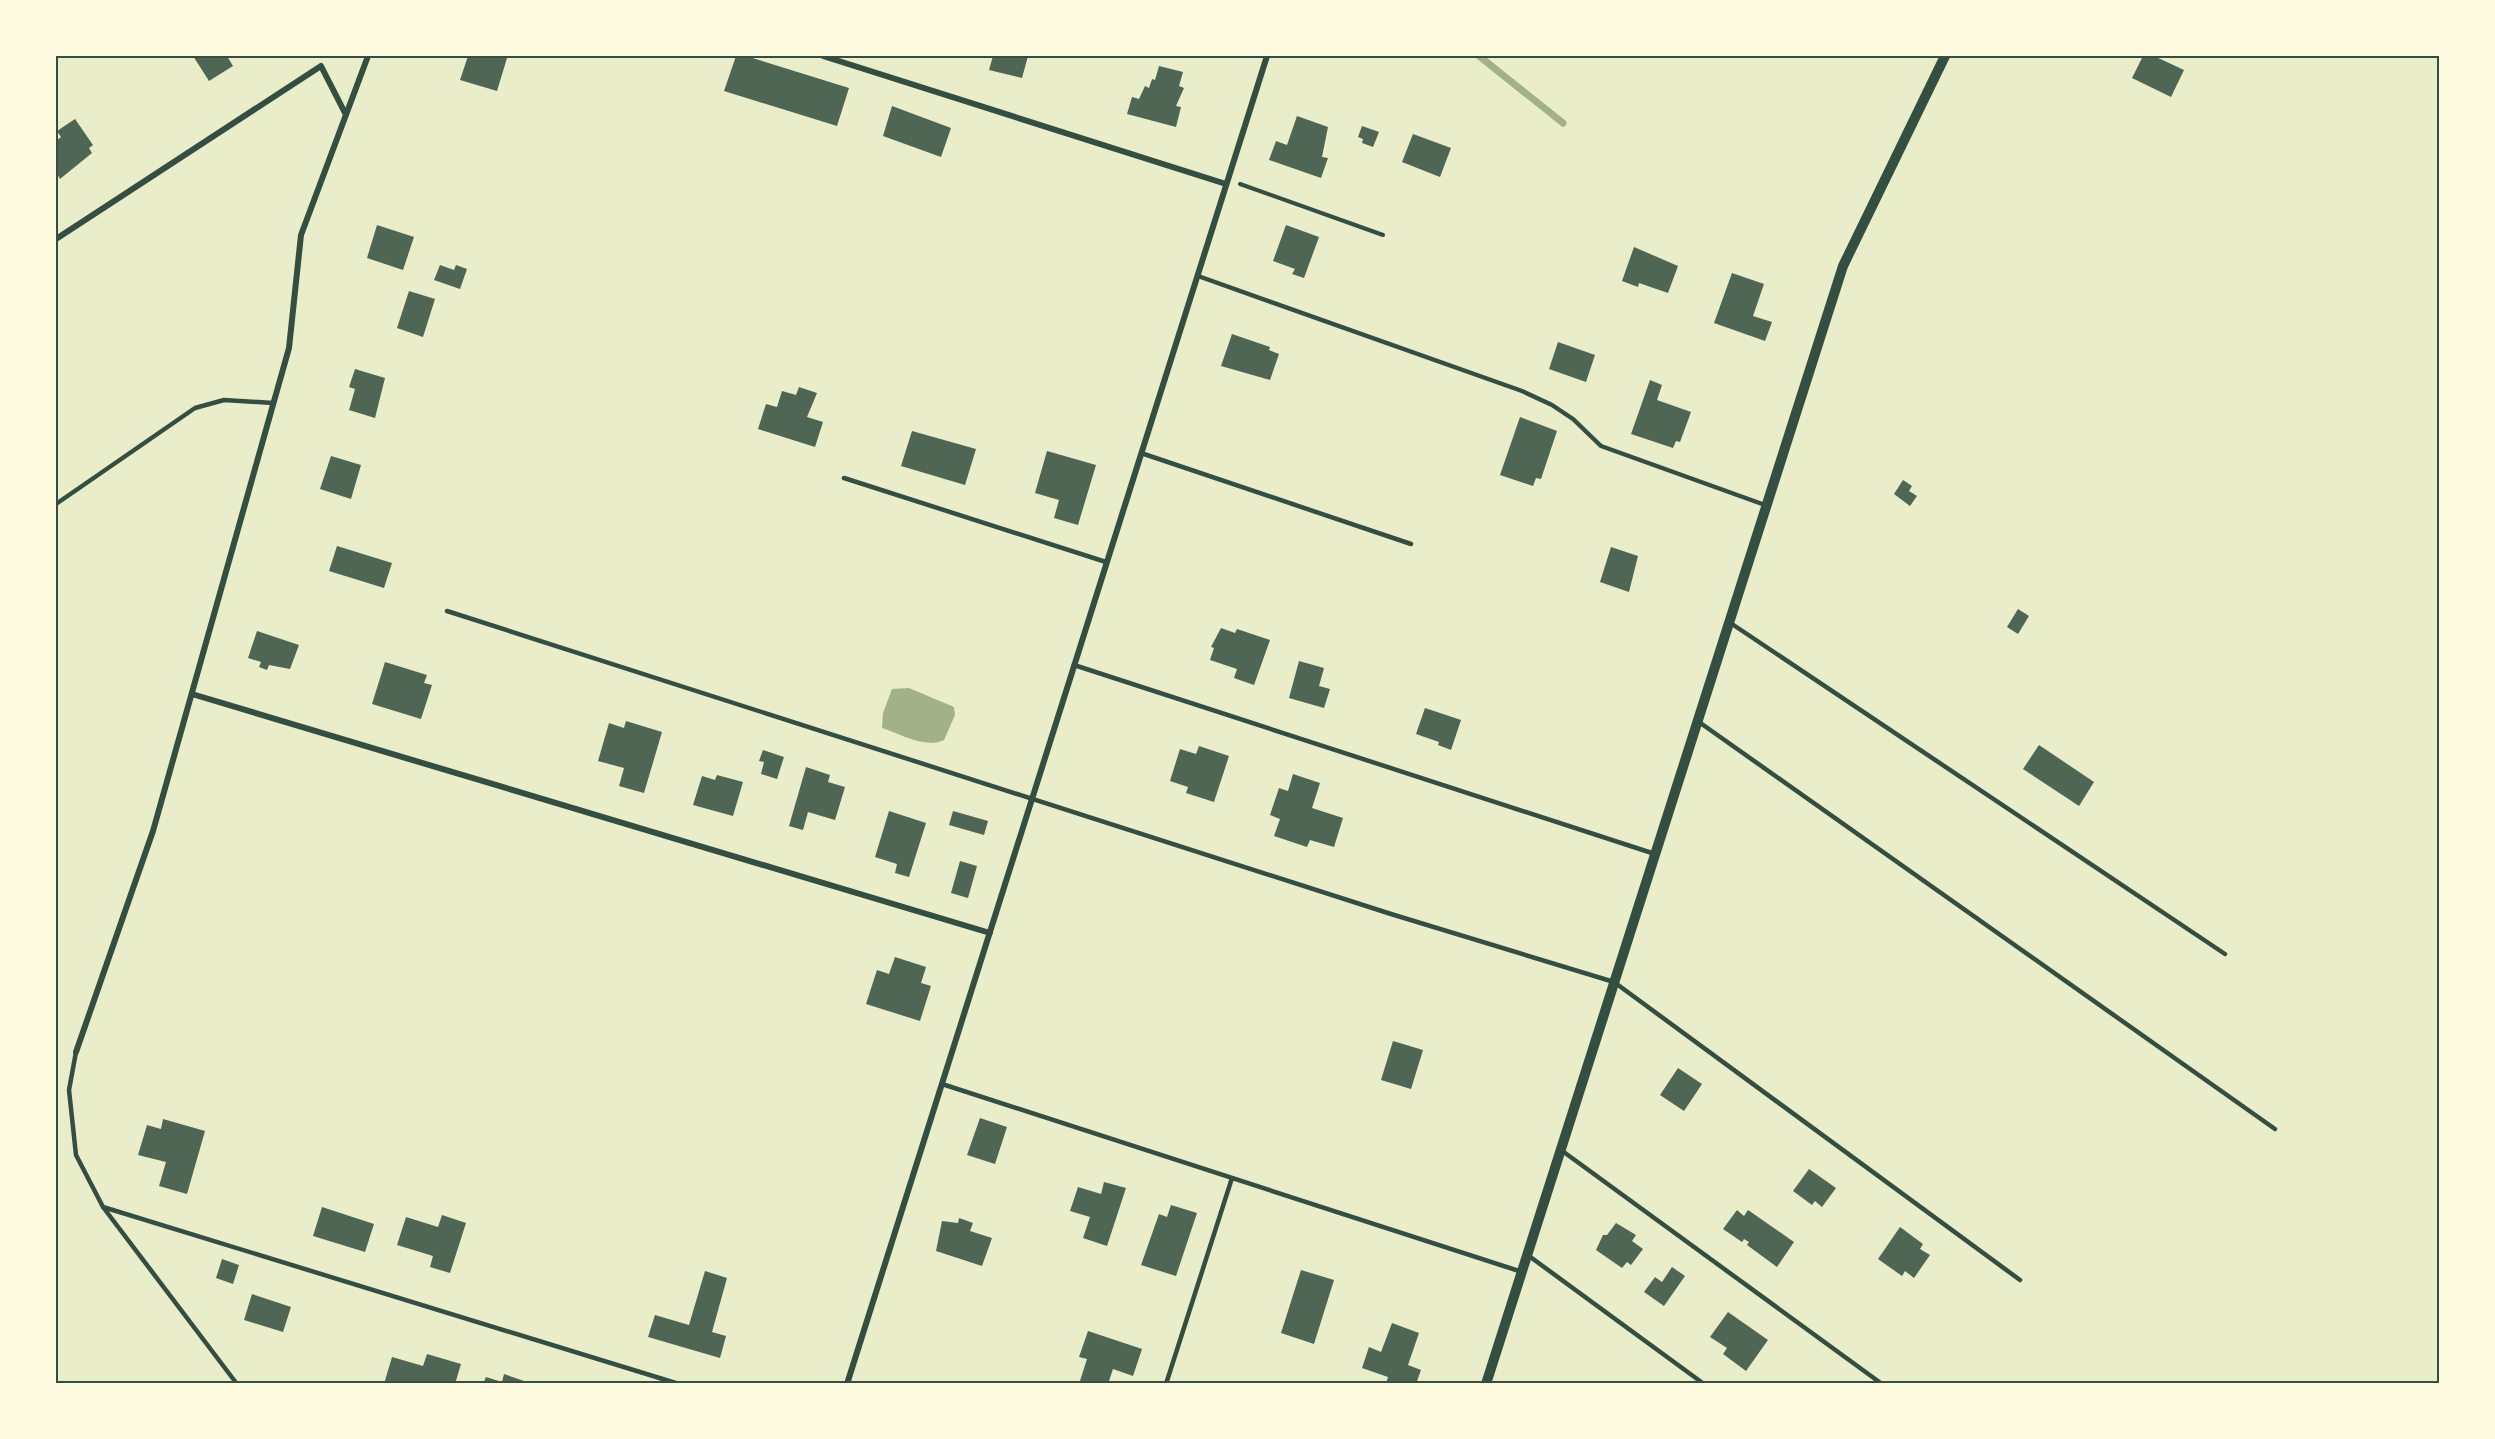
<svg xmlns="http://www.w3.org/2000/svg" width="2495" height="1439" font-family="'Exo 2',sans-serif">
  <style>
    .water { fill: #a3b18a }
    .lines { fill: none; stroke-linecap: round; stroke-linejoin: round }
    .stream { stroke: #a3b18a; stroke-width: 7 }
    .building { fill: #4f6655 }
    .path { stroke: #344e41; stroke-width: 4 }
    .service { stroke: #344e41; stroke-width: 4.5 }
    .minor { stroke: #344e41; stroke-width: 6 }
    .tertiary { stroke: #344e41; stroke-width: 10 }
    .neatline { fill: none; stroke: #344e41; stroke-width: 2 }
  </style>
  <rect width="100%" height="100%" fill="#e9edc9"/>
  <path class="water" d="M909,688L954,707L955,715L944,740C925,749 901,734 882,728L883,713L892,689Z"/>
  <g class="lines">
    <path class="stream" d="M1479,56L1563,123"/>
  </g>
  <path class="building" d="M193,56H227L233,66L209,81Z
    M468,56L507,58L497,91L460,80Z
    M736,56H746L849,88L837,126L724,91Z
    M993,56H1028L1022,78L989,70Z
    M2143,56H2154L2184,70L2171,97L2132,78Z
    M1159,66L1183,72L1179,86L1184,88L1176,106L1181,107L1176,127L1127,114L1132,97L1139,99L1145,86L1149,88L1152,79L1155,80Z
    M892,106L951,128L941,157L883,136Z
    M1297,116L1328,127L1322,157L1328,158L1321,178L1269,160L1276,141L1287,145Z
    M75,119L93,145L89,148L92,153L60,179L56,172V141L61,137L57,131Z
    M1362,126L1379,132L1373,147L1362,143L1363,139L1358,137Z
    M1413,134L1451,148L1440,177L1402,162Z
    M377,225L414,237L403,270L367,258Z
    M1286,225L1319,237L1304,278L1292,274L1295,269L1273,261Z
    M1634,247L1678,266L1668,293L1639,283L1638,287L1622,281Z
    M440,265L454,270L456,265L467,269L460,289L434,280Z
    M1732,273L1764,284L1753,316L1772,322L1765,341L1714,323Z
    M409,291L435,299L423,337L397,328Z
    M1232,334L1270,347L1269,350L1279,354L1270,380L1221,366Z
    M1558,342L1595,355L1586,382L1549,369Z
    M355,369L385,378L375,418L349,410L355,389L349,387Z
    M1650,380L1662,385L1657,400L1691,412L1680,442L1676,441L1673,448L1631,434Z
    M799,387L817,393L807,417L823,422L815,447L758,429L766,404L777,407L782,391L796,395Z
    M1520,417L1557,431L1541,479L1536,478L1533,486L1500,475Z
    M912,431L976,449L965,485L901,466Z
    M1047,451L1096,465L1078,525L1054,518L1059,500L1035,493Z
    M331,456L361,465L351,499L320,489Z
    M1903,480L1912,486L1909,491L1917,496L1910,506L1894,494Z
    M337,546L392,563L384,588L329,571Z
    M1611,547L1638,556L1629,592L1600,582Z
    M2018,609L2029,616L2018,634L2007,627Z
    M1221,628L1235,633L1237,629L1270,640L1254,685L1234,678L1237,669L1210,660L1214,648L1211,647Z
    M257,631L299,645L290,669L269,665L267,670L259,667L261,662L248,658Z
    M1299,661L1324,668L1319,686L1330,689L1324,708L1289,698Z
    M385,662L427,675L424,683L432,685L421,719L372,704Z
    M1425,708L1461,720L1451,750L1438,745L1439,742L1416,734Z
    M626,721L662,732L644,793L619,786L624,768L598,761L609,723L624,728Z
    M2039,745L2094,782L2079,806L2023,769Z
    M1199,746L1229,756L1214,802L1186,793L1188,787L1170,781L1180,749L1196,754Z
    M763,750L784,757L777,779L761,774L764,762L759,761Z
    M806,767L830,775L828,782L845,787L835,820L808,812L803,830L789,826Z
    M1293,774L1320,783L1312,808L1343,818L1334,847L1310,840L1307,847L1274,836L1280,819L1270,815L1279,788L1288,791Z
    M717,775L743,782L733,816L693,805L702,776L715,780Z
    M889,811L926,823L909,877L895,873L897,864L875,857Z
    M953,811L988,821L984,835L949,825Z
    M960,861L977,866L968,898L951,893Z
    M895,957L926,967L921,983L931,986L920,1021L866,1004L877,970L889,974Z
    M1393,1041L1423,1050L1411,1089L1381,1080Z
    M1678,1068L1702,1084L1684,1111L1660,1095Z
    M980,1118L1007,1127L995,1164L967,1155Z
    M163,1119L205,1131L187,1194L159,1186L166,1162L138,1155L147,1125L161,1129Z
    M1809,1169L1836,1188L1822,1207L1815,1201L1812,1205L1793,1191Z
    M1104,1182L1126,1188L1107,1246L1083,1238L1090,1217L1070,1211L1078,1187L1101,1194Z
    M1171,1205L1197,1213L1176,1276L1141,1265L1159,1214L1167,1217Z
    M322,1207L374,1224L365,1252L313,1236Z
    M1737,1210L1744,1216L1748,1210L1794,1242L1777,1267L1747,1245L1749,1242L1744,1239L1742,1242L1723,1229Z
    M442,1215L466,1223L450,1273L430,1267L433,1256L397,1245L406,1217L438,1227Z
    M959,1218L973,1223L970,1231L992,1238L982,1266L936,1251L942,1221L958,1223Z
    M1616,1223L1636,1235L1632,1241L1643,1249L1631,1265L1627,1262L1622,1268L1596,1250L1603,1235H1607Z
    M1900,1227L1923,1244L1920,1249L1930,1255L1914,1278L1905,1271L1902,1276L1878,1259Z
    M222,1259L239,1265L233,1284L216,1278Z
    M1672,1267L1685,1276L1664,1306L1644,1292L1655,1277L1662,1282Z
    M1301,1270L1334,1280L1314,1344L1281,1333Z
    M705,1271L727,1278L712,1332L726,1336L720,1358L648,1337L655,1315L689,1325Z
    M252,1294L291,1307L283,1332L244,1320Z
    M1728,1312L1768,1340L1746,1371L1723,1354L1727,1348L1710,1337Z
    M1392,1323L1419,1333L1408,1365L1421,1370L1416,1384H1386L1388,1377L1362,1368L1369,1347L1381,1352Z
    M1088,1331L1142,1349L1133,1376L1113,1369L1108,1384H1079L1087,1359L1079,1357Z
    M427,1354L461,1364L455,1384H384L392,1357L423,1366Z
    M504,1374L527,1382L526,1384H483L486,1377L502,1382Z"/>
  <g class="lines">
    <path class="path" d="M1240,184L1383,235"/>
    <path class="service" d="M1198,276L1522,391L1552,405L1573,419L1601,446L1765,505
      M1141,453L1411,544
      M844,478L1106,562
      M56,504L195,408L224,400L273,403
      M447,611L1391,914L1614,982L2020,1280
      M1729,622L2225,954
      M1074,665L1655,854
      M1699,722L2275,1129
      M76,1052L69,1090L76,1155L103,1207L237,1384
      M942,1084L1522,1272
      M1561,1150L1882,1384
      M103,1207L679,1384
      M1529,1256L1704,1384
      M1166,1384L1232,1178"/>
    <path class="minor" d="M823,56L1226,184
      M56,239L321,66L345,113
      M192,694L990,933
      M76,1052L153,831L289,348L301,235L368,56
      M847,1384L1267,56"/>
    <path class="tertiary" d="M1486,1384L1843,266L1945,56"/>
  </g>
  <rect width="2495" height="1439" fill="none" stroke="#fefae0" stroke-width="114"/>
  <rect x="57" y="57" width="2381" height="1325" class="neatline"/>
</svg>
